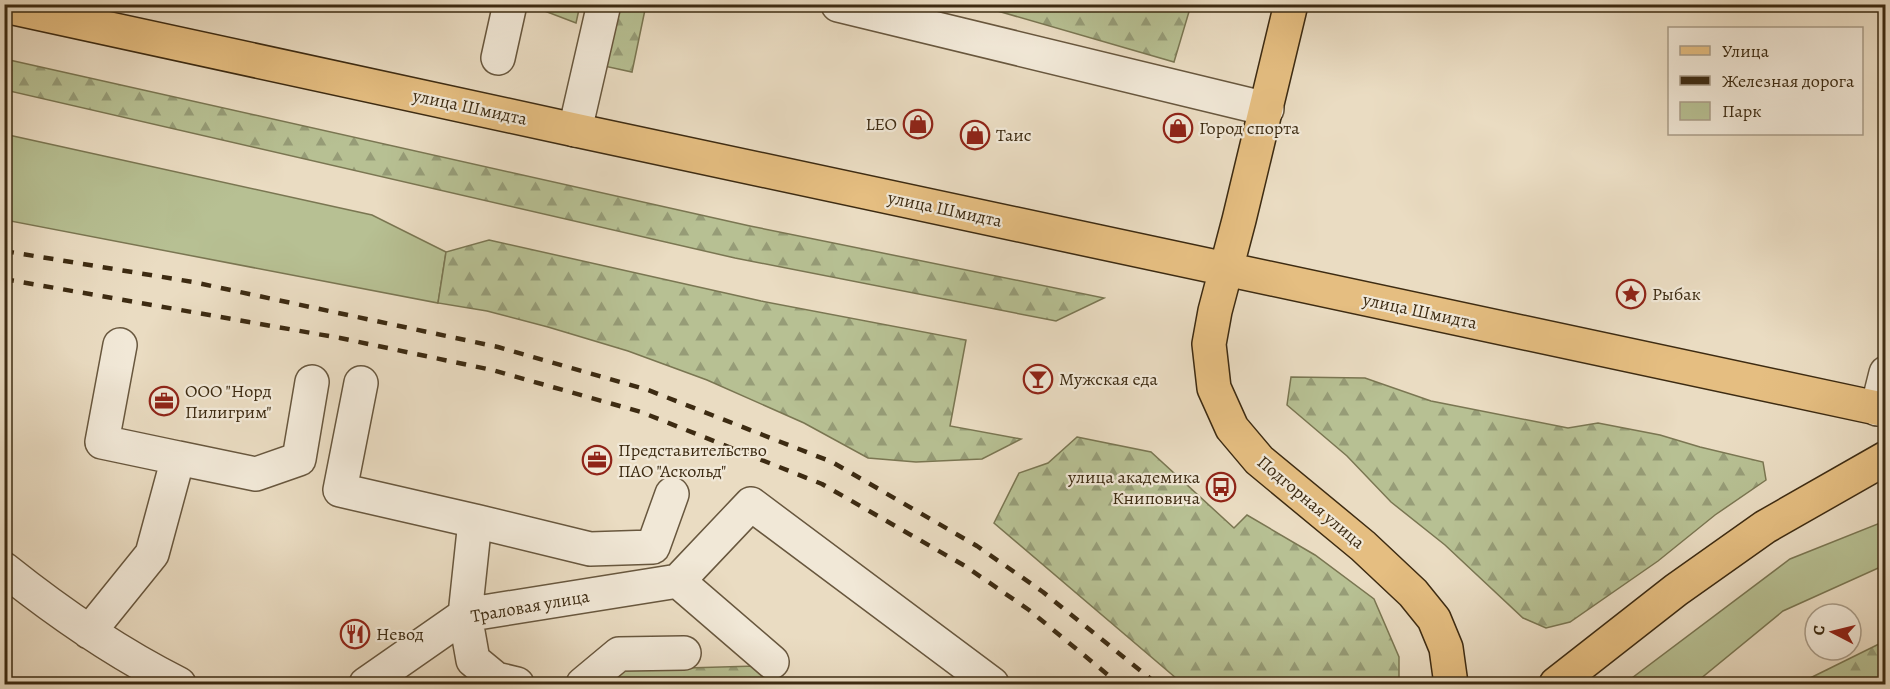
<svg xmlns="http://www.w3.org/2000/svg" width="1890" height="689" font-family="Alegreya,serif">
  <style>
    .green { fill: #b7c093; stroke: #7a7652; stroke-width: 1.5 }
    .forest { fill: url(#forest-firs); stroke: #7a7652; stroke-width: 1.5 }
    .lines { fill: none; stroke-linecap: round; stroke-linejoin: round }
    .minor-casing { stroke: #68573e; stroke-width: 36 }
    .major-casing { stroke: #3d2b12; stroke-width: 36 }
    .minor { stroke: #f1e8d7; stroke-width: 33 }
    .major { stroke: #e5be81; stroke-width: 33 }
    .rail { stroke: #3d2b12; stroke-width: 4.5; stroke-dasharray: 10 10; stroke-linecap: butt }
    .labels { text-anchor: middle; dominant-baseline: central; stroke-width: 4.5; stroke-linejoin: round; paint-order: stroke }
    .street-label { font-size: 18px; fill: #3d2b12; stroke: #f1e8d7 }
    .poi-label { font-size: 18px; fill: #3d2b12; stroke: #f1e8d7; text-anchor: start }
  </style>
  <defs>
    <pattern id="forest-firs" width="22" height="20" patternUnits="userSpaceOnUse" patternTransform="scale(1.5)"><rect width="22" height="20" fill="#b7c093"/><path d="M5 1l3.5 6h-7zM16 11l3.5 6h-7z" fill="#969c77"/></pattern>
  </defs>
  <rect width="100%" height="100%" fill="#eadcc2"/>
  <filter id="stains"><feTurbulence type="fractalNoise" baseFrequency=".00333" numOctaves="4"/><feColorMatrix values="0 0 0 0 .2 0 0 0 0 .09 0 0 0 0 .02 0 0 0 .5 -.17"/></filter>
  <radialGradient id="worn" r=".72"><stop offset=".6" stop-color="#630" stop-opacity="0"/><stop offset="1" stop-color="#630" stop-opacity=".3"/></radialGradient>
  <path class="green" d="M4,134L372,215L446,252L438,303L5,220Z
    M1885,521V565L1783,611L1694,684H1624L1790,559Z"/>
  <path class="forest" d="M529,5H580L576,23Z
    M618,5H646L632,72L604,66Z
    M977,5L1191,4V5L1174,62Z
    M5,59L750,226L1104,298L1056,321L735,258L5,90Z
    M489,240L761,301L966,340L950,426L1021,439L982,459L916,462L868,458L804,423L707,380L628,351L548,327L487,311L438,303L446,252Z
    M1291,377L1365,378L1431,401L1568,428L1598,423L1660,435L1700,447L1763,462L1766,480L1715,515L1658,561L1570,622L1546,628L1523,618L1445,545L1391,502L1347,456L1287,405Z
    M1077,437L1151,452L1234,528L1247,515L1315,555L1374,599L1399,657V684H1183L994,523L1019,473L1048,463Z
    M1885,641V684H1798Z
    M756,666L778,684H603L616,670Z"/>
  <g class="lines">
    <g class="minor-casing">
      <path id="minor" d="M838,5L1267,109
        M498,58L510,4
        M575,130L604,4
        M361,383L340,490L475,521L465,615L473,660L496,679L517,684
        M1877,409L1886,373
        M178,458L256,474L299,459L312,382
        M475,521L590,549L653,547L672,494
        M4,569C59,613 117,653 179,684
        M678,581L751,504L992,684
        M678,581L772,662
        M89,632L152,554L178,458L102,442L120,345
        M366,684L465,615L678,581
        M583,684L619,654L684,653"/>
    </g>
    <g class="major-casing">
      <path id="major" d="M1291,4L1239,220L1215,311L1209,344L1214,388L1232,428L1259,460L1363,546L1413,593L1434,619L1446,648L1451,684
        M4,6L575,130L1886,410
        M1556,684L1676,590L1765,527L1886,458"/>
    </g>
    <use href="#minor" class="minor"/>
    <use href="#major" class="major"/>
    <path class="rail" d="M4,251L193,282L498,347L648,390L832,462L977,546L1043,592L1157,684
      M4,279L340,338L492,370L641,412L822,484L965,566L1029,610L1119,684"/>
  </g>
  <defs>
    <g id="shop-ring" transform="scale(1.5)"><circle r="9.5" fill="#f1e8d7" stroke="#8f2418" stroke-width="1.5"/><path d="M-5-2.5h2.3a2.7 3.5 0 0 1 5.4 0H5L5.5 6h-11ZM-1.5-2.5h3a1.5 2.3 0 0 0-3 0Z" fill="#8f2418"/></g>
    <g id="sight-ring" transform="scale(1.5)"><circle r="9.5" fill="#f1e8d7" stroke="#8f2418" stroke-width="1.5"/><path d="M0-6L1.8-2.2L6-1.7L2.9 1.2L3.7 5.4L0 3.3L-3.7 5.4L-2.9 1.2L-6-1.7L-1.8-2.2Z" fill="#8f2418"/></g>
    <g id="bar-ring" transform="scale(1.5)"><circle r="9.5" fill="#f1e8d7" stroke="#8f2418" stroke-width="1.5"/><path d="M-6-5H6L.8 .8V4.5H3.5V6h-7V4.5H-.8V.8Z" fill="#8f2418"/></g>
    <g id="office-ring" transform="scale(1.5)"><circle r="9.5" fill="#f1e8d7" stroke="#8f2418" stroke-width="1.5"/><path d="M-6-3h4V-5.5h4V-3h4V5H-6ZM-1-4.5V-3h2v-1.5ZM-6 0V1H6V0Z" fill="#8f2418"/></g>
    <g id="bus-ring" transform="scale(1.5)"><circle r="9.5" fill="#f1e8d7" stroke="#8f2418" stroke-width="1.5"/><path d="M-5-6H5V4H4V6H2V4H-2V6H-4V4H-5ZM-3.5-4V0h7V-4ZM-3.5 1.2v1.5H-2V1.2ZM2 1.2v1.5H3.5V1.2Z" fill="#8f2418"/></g>
    <g id="restaurant-ring" transform="scale(1.5)"><circle r="9.5" fill="#f1e8d7" stroke="#8f2418" stroke-width="1.5"/><path d="M-5-6h1v4h1v-4h1v4h1v-4h1v5L-1.5 .5V6h-2V.5L-5-1ZM5-6V6H3V1.5H1.5Q1.5-4 5-6Z" fill="#8f2418"/></g>
  </defs>
  <g fill-rule="evenodd">
    <use href="#shop-ring" x="918" y="124"/>
    <use href="#shop-ring" x="1178" y="128"/>
    <use href="#shop-ring" x="975" y="135"/>
    <use href="#sight-ring" x="1631" y="294"/>
    <use href="#bar-ring" x="1038" y="379"/>
    <use href="#office-ring" x="164" y="401"/>
    <use href="#office-ring" x="597" y="460"/>
    <use href="#bus-ring" x="1221" y="487"/>
    <use href="#restaurant-ring" x="355" y="634"/>
  </g>
  <g class="labels">
    <g class="street-label">
      <text transform="translate(470 107) rotate(12)">улица Шмидта</text>
      <text transform="translate(945 209) rotate(12)">улица Шмидта</text>
      <text transform="translate(1420 311) rotate(12)">улица Шмидта</text>
      <text transform="translate(1311 502) rotate(40)">Подгорная улица</text>
      <text transform="translate(530 606) rotate(-10)">Траловая улица</text>
    </g>
    <g class="poi-label">
      <text x="897" y="124" text-anchor="end">LEO</text>
      <text x="1199" y="128">Город спорта</text>
      <text x="996" y="135">Таис</text>
      <text x="1652" y="294">Рыбак</text>
      <text x="1059" y="379">Мужская еда</text>
      <text x="185" y="391">ООО "Норд<tspan x="185" dy="21">Пилигрим"</tspan></text>
      <text x="618" y="450">Представительство<tspan x="618" dy="21">ПАО "Аскольд"</tspan></text>
      <text x="1200" y="477" text-anchor="end">улица академика<tspan x="1200" dy="21">Книповича</tspan></text>
      <text x="376" y="634">Невод</text>
    </g>
  </g>
  <rect width="1890" height="689" fill="none" stroke="#eadcc2" stroke-width="24"/>
  <rect x="6" y="6" width="1878" height="677" fill="none" stroke="#3d2b12" stroke-width="3"/>
  <rect x="12" y="12" width="1866" height="665" fill="none" stroke="#3d2b12" stroke-width="1.5"/>
  <rect x="1668" y="27" width="195" height="108" fill="#f1e8d7" stroke="#a99c88" stroke-width="1.5"/>
  <rect x="1680" y="46" width="30" height="9" fill="#e5be81" stroke="#a99c88" stroke-width="1.5"/>
  <text x="1722" y="57" font-size="18" fill="#3d2b12">Улица</text>
  <rect x="1680" y="76" width="30" height="9" fill="#3d2b12" stroke="#a99c88" stroke-width="1.5"/>
  <text x="1722" y="87" font-size="18" fill="#3d2b12">Железная дорога</text>
  <rect x="1680" y="102" width="30" height="18" fill="#b7c093" stroke="#a99c88" stroke-width="1.5"/>
  <text x="1722" y="117" font-size="18" fill="#3d2b12">Парк</text>
  <g transform="translate(1833 632) rotate(277)"><circle r="28" fill="#f1e8d7" stroke="#a99c88" stroke-width="1.5"/>
  <path d="M0-4.5L10 22L0 15L-10 22Z" fill="#8f2418"/>
  <text y="-9" font-size="16" font-weight="bold" text-anchor="middle" fill="#3d2b12">С</text>
  </g>
  <rect width="100%" height="100%" filter="url(#stains)"/>
  <rect width="100%" height="100%" fill="url(#worn)"/>
</svg>
